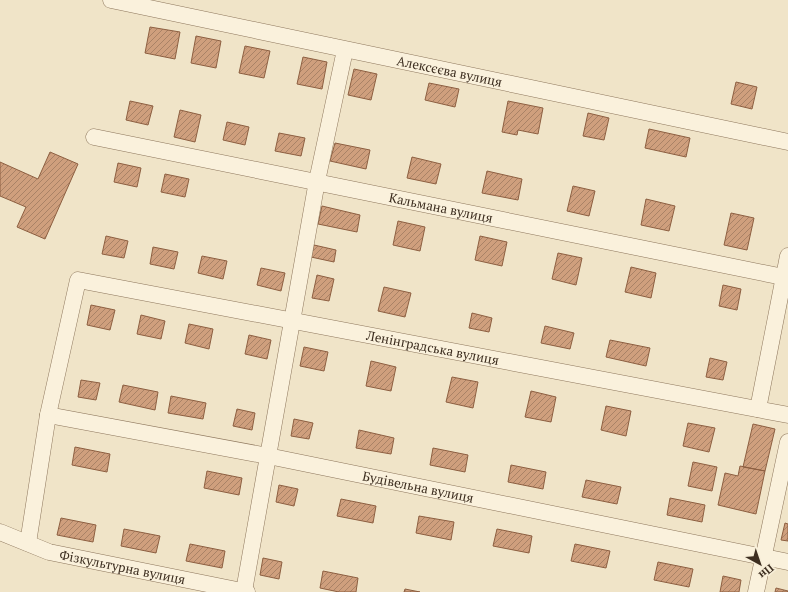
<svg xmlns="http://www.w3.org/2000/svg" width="788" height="592" font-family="'PT Serif',serif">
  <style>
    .building { fill: url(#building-hatch); stroke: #8d5f41 }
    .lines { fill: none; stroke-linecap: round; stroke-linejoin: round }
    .minor-casing { stroke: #8d765c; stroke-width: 17 }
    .minor { stroke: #faf1dc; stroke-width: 16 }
    .labels { text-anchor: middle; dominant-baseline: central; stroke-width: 3.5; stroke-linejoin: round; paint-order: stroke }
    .street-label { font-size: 13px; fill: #3d2e20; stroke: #f7eed8 }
  </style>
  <defs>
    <pattern id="building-hatch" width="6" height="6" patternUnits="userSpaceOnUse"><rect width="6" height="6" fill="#cf9f7d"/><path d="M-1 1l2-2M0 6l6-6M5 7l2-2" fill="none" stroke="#a98266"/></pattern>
  </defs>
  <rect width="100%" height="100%" fill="#f0e4c8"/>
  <path class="building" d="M150,27L180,32L175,59L145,53Z
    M196,36L221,41L216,68L191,63Z
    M245,46L270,51L264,78L239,73Z
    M303,57L327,62L322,89L297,84Z
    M354,69L377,74L371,100L348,95Z
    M736,82L757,87L752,109L731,104Z
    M429,83L459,89L455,107L425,100Z
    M130,101L153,106L148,125L126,120Z
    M508,101L543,108L538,134L518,130L517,135L502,132Z
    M180,110L201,115L195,142L174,137Z
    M588,113L609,118L604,140L583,136Z
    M227,122L249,127L245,145L223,140Z
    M649,129L690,138L686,157L645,148Z
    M279,133L305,138L301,156L275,151Z
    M335,143L370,150L366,169L330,161Z
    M50,152L78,164L45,239L17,227L26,207L0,196V162L38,179Z
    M412,157L441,164L436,184L407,178Z
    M118,163L141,168L137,187L114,182Z
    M487,171L522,179L518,200L482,193Z
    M165,174L189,179L185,197L161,192Z
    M573,186L595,191L589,216L567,211Z
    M646,199L675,206L669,231L641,225Z
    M322,206L360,215L357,232L318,224Z
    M731,213L754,218L747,250L724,245Z
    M398,221L425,227L420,251L393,245Z
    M106,236L128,241L124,258L102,254Z
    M480,236L507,242L502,266L475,260Z
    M314,245L336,250L334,262L311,257Z
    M153,247L178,252L174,269L150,264Z
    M558,253L582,258L576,285L552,279Z
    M202,256L227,261L223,279L198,273Z
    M631,267L656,273L651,298L625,292Z
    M261,268L285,273L281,291L257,285Z
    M317,275L334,279L329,301L312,298Z
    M723,285L741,289L737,310L719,306Z
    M384,287L411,293L405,317L378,311Z
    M91,305L115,310L110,330L87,325Z
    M472,313L492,318L489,332L469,328Z
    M141,315L165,321L161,339L137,334Z
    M189,324L213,329L209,349L185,343Z
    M545,326L574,333L570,349L541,343Z
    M249,335L271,340L267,359L245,354Z
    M610,340L650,348L646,366L606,357Z
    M304,347L328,352L324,371L300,366Z
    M710,358L727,362L723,380L706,377Z
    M371,361L396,367L391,391L366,386Z
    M452,377L478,382L473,408L446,402Z
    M81,380L100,383L96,400L78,397Z
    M123,385L158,392L155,410L119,402Z
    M531,391L556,397L551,422L525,417Z
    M171,396L206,403L203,419L168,413Z
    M606,406L631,411L626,436L601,430Z
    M237,409L255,413L252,430L233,426Z
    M294,419L313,423L309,439L291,436Z
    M688,423L715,428L709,452L683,446Z
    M753,424L775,429L765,471L743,467Z
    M359,430L394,438L391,454L356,448Z
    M75,447L110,454L107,472L72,465Z
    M433,448L468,455L465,472L430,465Z
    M693,462L717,467L712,491L688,486Z
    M511,465L546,472L543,489L508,482Z
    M740,466L765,471L756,514L718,505L725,473L738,476Z
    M207,471L242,478L239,495L204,488Z
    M586,480L621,487L617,504L582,497Z
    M279,485L298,489L294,506L276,502Z
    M670,498L705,505L702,522L667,515Z
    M341,499L376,506L373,523L337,516Z
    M419,516L454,522L451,540L416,533Z
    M61,518L96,525L93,542L57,535Z
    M785,523L788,524V541L781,540Z
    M124,529L160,536L156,553L121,546Z
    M497,529L532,536L529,553L493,546Z
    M190,544L225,551L222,568L186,561Z
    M575,544L610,551L606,568L571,561Z
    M263,558L282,562L279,579L260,575Z
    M658,562L693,569L689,587L654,580Z
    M323,571L358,578L356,592H339L320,588Z
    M723,576L741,580L739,592H720Z
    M776,588L788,591V592H775Z
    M405,589L420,592H404Z"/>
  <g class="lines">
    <g class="minor-casing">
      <g id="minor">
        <path id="s1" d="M111,0L788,142"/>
        <path id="s2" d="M94,137L788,278"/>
        <path d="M758,409L788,256"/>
        <path id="s3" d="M48,415L268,456L788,562"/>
        <path id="s4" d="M0,532L49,552L247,592"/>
        <path id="s5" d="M28,543L48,415L78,280L788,415"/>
        <path d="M244,591L317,181L345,50"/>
        <path d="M756,592L788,442"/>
      </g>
    </g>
    <use href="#minor" class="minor"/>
  </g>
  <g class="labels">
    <g class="street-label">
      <text stroke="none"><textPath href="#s1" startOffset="346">Алексєєва вулиця</textPath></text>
      <text stroke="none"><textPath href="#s2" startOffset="354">Кальмана вулиця</textPath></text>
      <text stroke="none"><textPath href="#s5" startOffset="629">Ленінградська вулиця</textPath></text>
      <text stroke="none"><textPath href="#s3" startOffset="377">Будівельна вулиця</textPath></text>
      <text stroke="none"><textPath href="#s4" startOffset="128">Фiзкультурна вулиця</textPath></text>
    </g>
  </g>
  <g transform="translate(760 564) rotate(140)" stroke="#f7eed8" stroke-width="3" paint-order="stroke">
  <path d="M0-3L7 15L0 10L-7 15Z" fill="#3d2e20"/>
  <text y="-6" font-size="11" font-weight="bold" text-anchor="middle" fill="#3d2e20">Пн</text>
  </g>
</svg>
